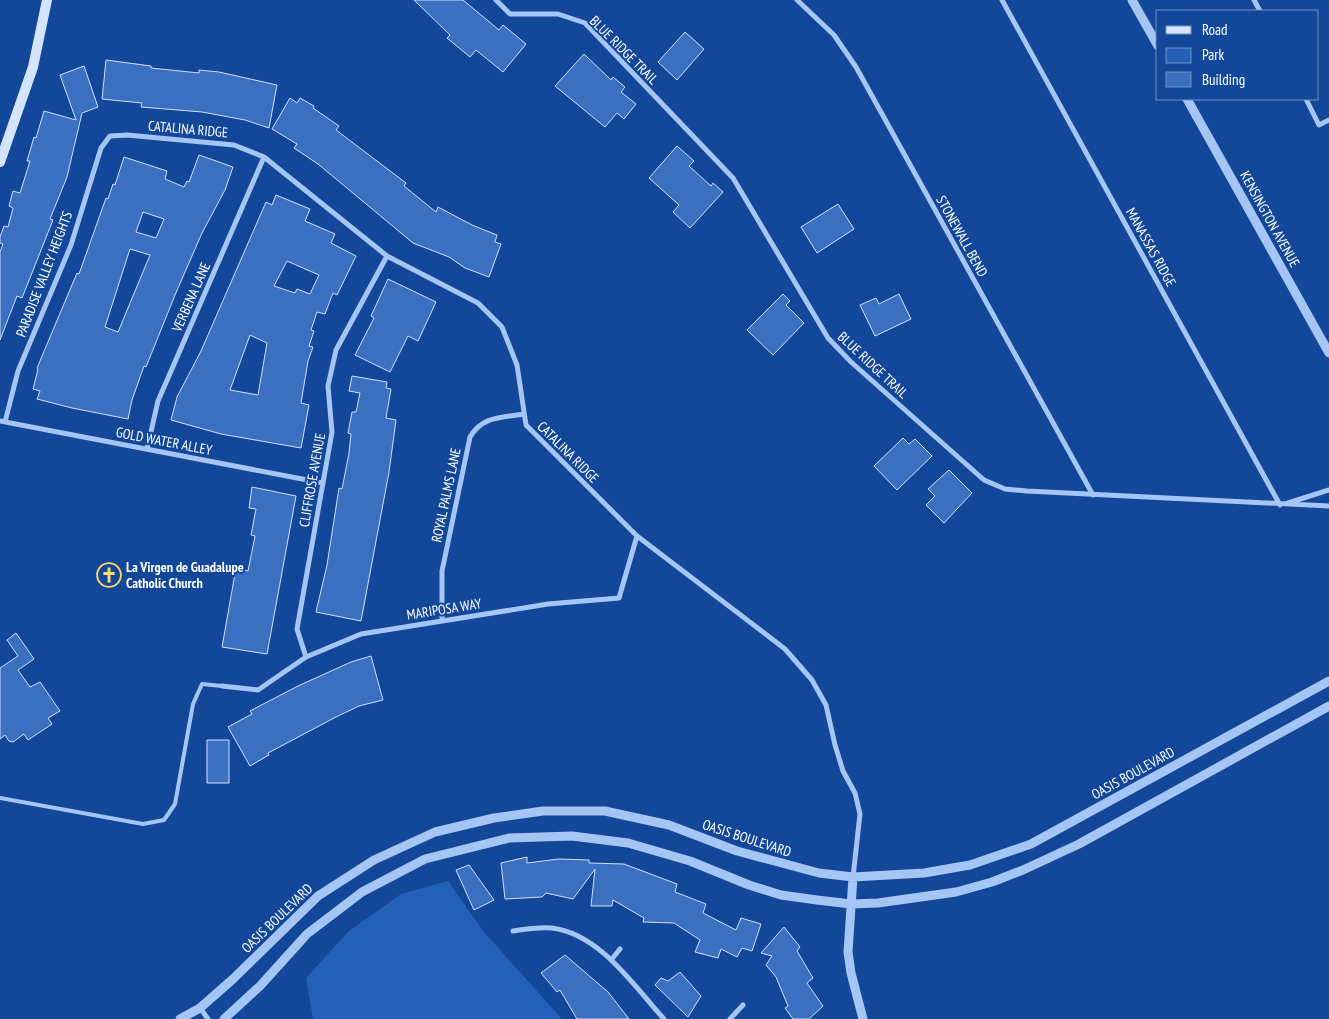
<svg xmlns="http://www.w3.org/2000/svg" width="1329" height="1019" font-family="'PT Sans Narrow',sans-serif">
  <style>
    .green { fill: #2560b8 }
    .building { fill: #3b70c1; stroke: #cde1fd; fill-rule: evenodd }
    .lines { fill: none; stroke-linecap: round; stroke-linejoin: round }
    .service { stroke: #a5c5f4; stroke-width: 4 }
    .minor { stroke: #a5c5f4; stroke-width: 5 }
    .tertiary { stroke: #a5c5f4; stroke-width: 9 }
    .secondary { stroke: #d4e4fd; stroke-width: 10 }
    .labels { text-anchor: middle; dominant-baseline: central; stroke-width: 4; stroke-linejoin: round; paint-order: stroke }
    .street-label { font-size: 14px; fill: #fff; stroke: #124799 }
    .poi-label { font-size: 14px; font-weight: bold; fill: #fff; stroke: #124799; text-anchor: start }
  </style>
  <rect width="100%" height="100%" fill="#124799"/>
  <path class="green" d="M448,881L484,932L562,1019H313L306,978L349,931L401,894Z"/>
  <path class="building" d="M414,0H463L499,30L503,25L526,44L503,72L476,50L470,57L447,38L450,35Z
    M685,32L704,49L677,80L658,62Z
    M584,54L611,80L613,77L625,87L621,92L636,104L624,119L617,113L605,127L555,86Z
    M106,60L151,66V68L199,73V70L219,72L277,85L269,128L245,120L202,112L141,107L142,103L102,99Z
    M84,66L98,107L82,113L67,177L50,219L53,220L22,298L17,296L0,340V252L3,244L0,243V237L4,226L8,227L13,208L9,206L13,191L20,193L30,161H27L34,137L36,138L44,111L76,120L60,75Z
    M290,98L297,103L300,98L314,106L313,108L339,126L336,130L406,183L404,186L436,212L438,207L472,225L497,235L495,242L501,244L489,277L465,268L449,257L413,243L318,164L294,148L297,144L272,129Z
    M677,146L694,161L689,166L711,186L713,183L723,192L690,228L673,212L679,205L649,178Z
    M199,155L233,167L225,190L202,233L175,295L146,367L144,366L132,400L128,419L72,408L37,399L40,391L33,389L38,369L37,368L77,273L79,274L106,198L108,199L113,184L115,185L124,157L167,171L165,179L184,187L187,181L189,182ZM143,212L164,219L156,238L136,232ZM130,249L150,255L118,332L105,327Z
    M276,195L310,209L305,221L335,234L331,243L356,256L337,295L333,293L325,314L317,312L311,330L314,331L309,346L313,347L308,361L301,403L309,405L301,448L221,434L171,420L177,397L201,351L266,202L272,205ZM287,261L319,275L310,294L297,289L295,293L274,286ZM250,335L267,343L258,395L230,390Z
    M838,204L854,229L817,253L801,227Z
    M388,279L436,302L418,341L408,336L390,372L355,355L374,318L371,316Z
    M783,294L790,301L786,305L804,323L773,355L747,330Z
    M899,294L911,319L875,336L860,305L876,298L879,304Z
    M352,376L387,382L386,388L391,389L386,418L396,420L389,472L361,621L316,612L327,565L339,488L342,489L349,453L351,434L348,433L352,412H356L360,393L349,391Z
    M903,438L909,444L915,439L932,456L897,490L874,466Z
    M949,470L972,493L944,523L926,505L935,496L928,489Z
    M252,487L296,496L267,654L222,647L236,568L248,571L255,536L251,535L256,509L249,508Z
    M16,633L34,659L18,670L30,687L40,682L60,711L48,718L52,724L28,740L24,734L13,742L9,741L5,735L0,739V668L18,656L7,640Z
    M371,656L383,700L359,706L336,717L268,753L269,755L250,766L228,727L252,714L250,711L298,686L351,662Z
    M207,740H229V783H207Z
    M527,857V863L559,859L589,860V863L624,864L677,884L675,892L706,904L703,913L736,930L741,918L761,924L752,951L742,948L737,957L721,949L718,958L695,952L700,940L674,923L643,922L644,918L613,900L612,906H591L595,869L573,899L546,893L542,897L505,899L501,863Z
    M469,865L494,900L474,910L456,870Z
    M784,927L800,947L797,951L813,978L807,983L823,1006L809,1019H793L785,1008L788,1006L776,977L766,965L772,956L761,953Z
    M565,955L608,992L629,1019H577L560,990L557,992L541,973Z
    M680,972L701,996L688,1017L655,985L661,978L668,981Z"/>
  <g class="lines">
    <path class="service" d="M0,798L143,824L164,820L175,804L193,704L202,684L222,686"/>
    <path class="minor" d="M496,0L510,14H558L585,23L733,178L828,338L851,362L984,480L1005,489L1027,491L1329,506
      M797,0L834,35L856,67L1093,495
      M1002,0L1280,505
      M1254,0L1260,11
      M1306,99L1319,125L1329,120
      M0,421L323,483
      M5,422L18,371L71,245L101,148L110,136L127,135L234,145L264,157L387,256L478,303L502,327L517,365L526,425L637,536L785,649L812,680L826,705L835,745L843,771L855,793L860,814L853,877
      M147,449L158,401L264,157
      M1288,503L1329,490
      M442,620V571L470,437C482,416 501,418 524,414
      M306,657L297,629L332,432L328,386L336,350L387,256
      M222,686L258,690L306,657L361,634L548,604L619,598L637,536
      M513,931C526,929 539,927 552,928C600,934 634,986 664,1019
      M611,960L620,949
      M200,1008L208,1019
      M730,1019L743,1005"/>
    <path class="tertiary" d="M1132,0L1158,46
      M1187,99L1329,353
      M853,877L848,952L851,973L863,1019
      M180,1019L200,1008L233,979L318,896L374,860L435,832L494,818L543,811H605L669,825L737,851L819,873L853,877L924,873L970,865L1031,844L1329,681
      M224,1019L260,986L307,934L362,892L425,859L509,838L572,836L628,843L690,861L749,885L781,895L817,900L851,904L878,903L956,892L992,882L1023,870L1079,844L1329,706"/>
    <path class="secondary" d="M0,162L33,67L47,0"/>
  </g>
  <defs>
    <g id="church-ring" transform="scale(1.25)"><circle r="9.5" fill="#124799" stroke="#ffda67" stroke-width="1.5"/><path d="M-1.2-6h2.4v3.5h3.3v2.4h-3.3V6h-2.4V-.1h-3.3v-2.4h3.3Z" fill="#ffda67"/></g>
  </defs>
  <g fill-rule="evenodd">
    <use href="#church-ring" x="109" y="575"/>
  </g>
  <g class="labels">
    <g class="street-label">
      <text transform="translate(624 50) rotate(45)">BLUE RIDGE TRAIL</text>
      <text transform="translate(188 129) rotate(5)">CATALINA RIDGE</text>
      <text transform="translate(1270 219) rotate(61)">KENSINGTON AVENUE</text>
      <text transform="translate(962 236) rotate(61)">STONEWALL BEND</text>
      <text transform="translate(1151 247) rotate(61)">MANASSAS RIDGE</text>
      <text transform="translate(44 274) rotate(-69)">PARADISE VALLEY HEIGHTS</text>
      <text transform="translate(191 297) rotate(-66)">VERBENA LANE</text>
      <text transform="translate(873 365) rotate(43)">BLUE RIDGE TRAIL</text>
      <text transform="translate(164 441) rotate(11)">GOLD WATER ALLEY</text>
      <text transform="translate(568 452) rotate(45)">CATALINA RIDGE</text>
      <text transform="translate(312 480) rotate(-80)">CLIFFROSE AVENUE</text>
      <text transform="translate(446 495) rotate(-78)">ROYAL PALMS LANE</text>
      <text transform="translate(444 609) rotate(-9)">MARIPOSA WAY</text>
      <text transform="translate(1133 773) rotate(-29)">OASIS BOULEVARD</text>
      <text transform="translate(747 838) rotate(18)">OASIS BOULEVARD</text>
      <text transform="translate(277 918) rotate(-44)">OASIS BOULEVARD</text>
    </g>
    <g class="poi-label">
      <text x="126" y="567">La Virgen de Guadalupe<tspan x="126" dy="16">Catholic Church</tspan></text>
    </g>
  </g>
  <rect x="1156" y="10" width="162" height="90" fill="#124799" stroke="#7191c2"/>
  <rect x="1166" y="26" width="25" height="8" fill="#d4e4fd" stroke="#7191c2"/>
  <text x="1202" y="35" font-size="15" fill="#ffffff">Road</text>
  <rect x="1166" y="48" width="25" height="15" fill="#2560b8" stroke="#7191c2"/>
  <text x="1202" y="60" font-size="15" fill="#ffffff">Park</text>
  <rect x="1166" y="72" width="25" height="15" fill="#3b70c1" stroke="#7191c2"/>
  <text x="1202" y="85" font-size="15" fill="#ffffff">Building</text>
</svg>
